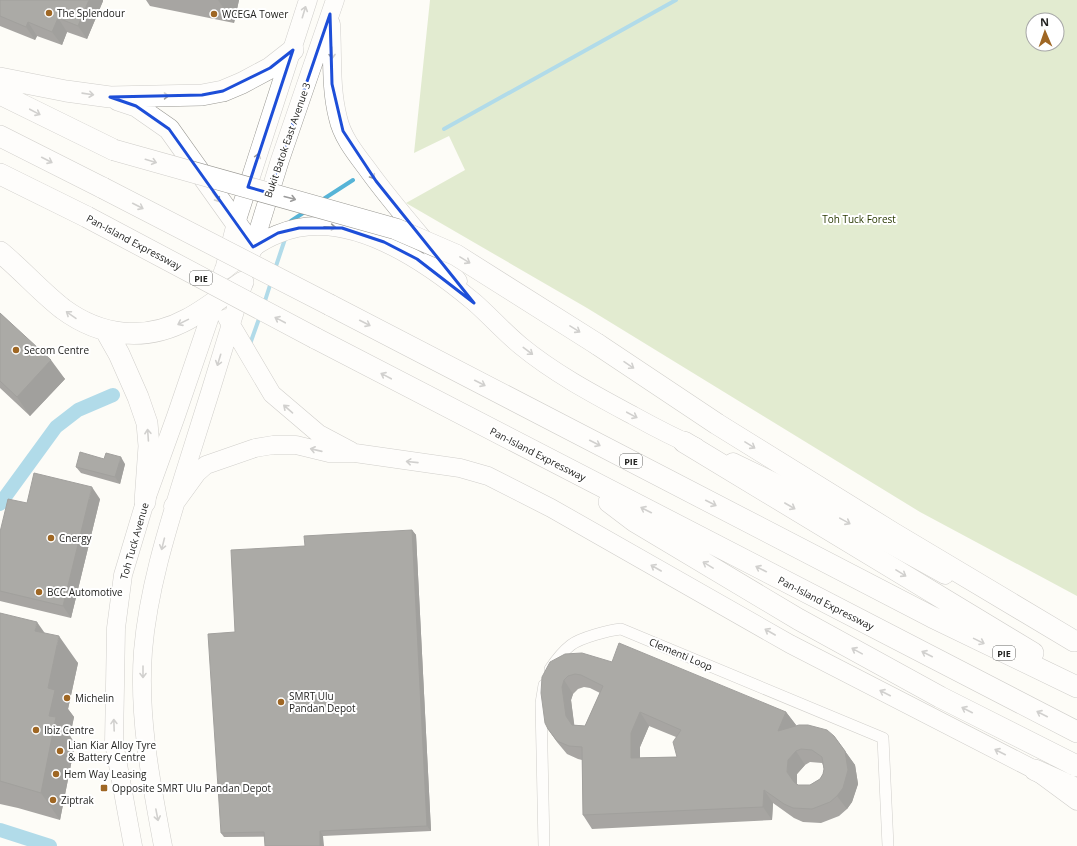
<svg xmlns="http://www.w3.org/2000/svg" width="1077" height="846" font-family="'Open Sans',sans-serif">
  <style>
    .green { fill: #c2d8a1; fill-rule: evenodd }
    .lines { fill: none; stroke-linecap: round; stroke-linejoin: round }
    .stream { stroke: #56b4d7; stroke-width: 4 }
    .canal { stroke: #56b4d7; stroke-width: 14 }
    .minor-casing { stroke: #999893; stroke-width: 12 }
    .primary-casing { stroke: #999893; stroke-width: 19 }
    .motorway-casing { stroke: #999893; stroke-width: 22 }
    .minor { stroke: #fff; stroke-width: 11 }
    .primary { stroke: #fff; stroke-width: 18 }
    .motorway { stroke: #fff; stroke-width: 21 }
    .motorway-bridge-casing { stroke: #999893; stroke-width: 22; stroke-linecap: butt }
    .motorway-bridge { stroke: #fff; stroke-width: 21 }
    .wall { fill: #3e3d3a; fill-rule: evenodd }
    .shaded-wall { fill: #32322f }
    .building { fill: #484743; stroke: #32322f; fill-rule: evenodd }
    .oneway { stroke: #9c9c9c }
    .marked { fill: none; stroke: #1d4ed8; stroke-width: 3; stroke-linejoin: round }
    .poi-dot { fill: #9f6724; stroke: #fff; stroke-width: 1.5 }
    .labels { text-anchor: middle; dominant-baseline: central; stroke-width: 4; stroke-linejoin: round; paint-order: stroke }
    .shield { fill: #fff; stroke: #666664; stroke-width: 1 }
    .shield-label { font-size: 9px; font-weight: bold; fill: #242422 }
    .poi-label { font-size: 10px; fill: #242422; stroke: #fff; text-anchor: start }
    .street-label { font-size: 10px; fill: #242422; stroke: #fff }
    .park-label { font-size: 10px; fill: #2a3a03; stroke: #fff }
  </style>
  <rect width="100%" height="100%" fill="#fdfcf7"/>
  <path class="green" d="M430,0H1077V596L920,512L587,308L406,203L465,170L449,136L414,153ZM1033,20H1057V44H1033Z"/>
  <g class="lines">
    <path class="stream" d="M444,129L676,0
      M322,200L353,180
      M291,221L306,211
      M275,269L285,239
      M264,304L271,282
      M250,344L260,316"/>
    <path class="canal" d="M0,504L56,427L78,410L113,395
      M0,830L50,846"/>
    <g class="minor-casing">
      <path id="minor" d="M550,669C556,660 562,652 571,645C580,638 609,630 621,629L883,738L888,846
        M544,685L541,703L544,846"/>
    </g>
    <g class="primary-casing">
      <path id="primary" d="M331,24C333,55 330,87 338,118C342,137 356,154 368,170C396,209 429,244 458,281
        M251,254L280,160L335,0
        M225,266L236,223L308,0
        M223,271C241,257 257,242 278,234C345,205 425,261 474,302C490,316 504,332 521,346C555,374 595,395 634,416C654,427 675,438 696,447
        M227,318L272,394L319,434L351,451
        M733,462L797,493L945,575
        M173,506L197,473L206,465L255,448L273,445H296L329,453H355L460,468L488,476L551,508L790,644L1035,770L1077,801
        M133,846L114,743L116,628L123,575L145,502L176,416L217,296
        M163,846C151,782 138,717 143,651C148,591 166,533 184,475C204,412 224,348 243,285"/>
    </g>
    <g class="motorway-casing">
      <path id="motorway" d="M0,78L66,91L110,97L202,95L223,91L242,83L270,68L293,50
        M0,94L114,150
        M118,100L136,106L169,129L253,247
        M0,136L103,188
        M0,174L87,217
        M0,252C22,270 41,292 63,309C101,337 146,342 188,319C207,309 225,294 243,282
        M330,305L932,617L1077,687
        M106,331L119,354L138,397L147,423L149,446L145,502
        M315,338L1077,732
        M597,344L717,424L893,533L1074,641
        M684,442L1033,653
        M609,502L634,521L798,619L940,697L1077,766
        M1035,770L1077,789"/>
    </g>
    <use href="#minor" class="minor"/>
    <use href="#primary" class="primary"/>
    <use href="#motorway" class="motorway"/>
    <g class="motorway-bridge-casing">
      <path id="motorway-bridge" d="M114,150L396,229L456,255L597,344
        M103,188L330,305
        M87,217L315,338"/>
    </g>
    <use href="#motorway-bridge" class="motorway-bridge"/>
  </g>
  <path class="wall" d="M0,0L103,1L87,39L67,32L62,45L37,36L35,40L0,26Z
    M146,0H239L234,23L150,6Z
    M0,313L65,379L30,416L0,388Z
    M104,459L125,464L120,484L81,473L76,467Z
    M100,499L71,618L0,601V532L27,503Z
    M412,530L416,535L431,831L323,836L224,837L221,833L235,632L305,546Z
    M0,613L44,633L78,663L68,709L74,717L70,736L75,744L60,820L18,808L0,804Z
    M612,662L786,712L796,725L795,726L834,736L855,765L858,784L852,802L847,809L839,816L821,823L803,822L794,818L773,803L772,820L592,829L583,815L582,760L578,759L567,754L557,742L548,729L542,677ZM584,687L590,688L600,693L585,726L574,725L571,700L573,694L578,689ZM649,726L676,737L677,757L640,758V747ZM810,762L822,763L823,765L824,769L823,774L820,779L810,785H798L797,784V774L805,765Z"/>
  <path class="shaded-wall" d="M89,0H103V1L87,39L78,26Z
    M218,0H239L234,23Z
    M58,18L67,32L62,45L52,32Z
    M28,22L37,36L35,40L26,27Z
    M51,360L65,379L30,416L17,397Z
    M121,457L125,464L120,484L115,477Z
    M92,487L100,499L71,618L63,606Z
    M412,530L416,535L431,831L427,826Z
    M37,622L56,649L35,631Z
    M59,636L78,663L68,709L74,717L70,736L75,744L60,820L41,793L49,716L48,688Z
    M564,680L573,694L571,700L575,730L566,716L562,687Z
    M640,712L649,726L640,747V772L631,758V733Z
    M786,712L796,725L787,744L778,731Z
    M796,751L805,765L797,774V785L803,795L787,772L788,760Z
    M845,751L855,765L858,784L852,802L847,809L837,796Z
    M764,790L773,803L772,820L763,807Z
    M320,831L323,836L324,846H320Z"/>
  <path class="building" d="M0,0H89L78,26L58,18L52,32L28,22L26,27L0,16Z
    M0,313L51,360L17,397L0,381Z
    M80,452L104,459L106,453L121,457L115,477L76,467Z
    M34,473L92,487L63,606L0,591V532L8,499L27,503Z
    M412,530L427,826L320,831V846H265L264,832L221,833L208,634L235,632L231,550L305,546L304,536Z
    M0,613L37,622L35,631L59,636L48,688L55,690L49,716L56,717L41,793L0,781Z
    M619,643L786,712L778,731L799,725H808L827,730L834,736L845,751L848,770L843,788L837,796L830,802L812,809L793,808L784,804L764,790L763,807L583,815L582,747L569,746L557,741L548,729L545,723L541,693L542,677L550,662L565,654L582,653L612,662ZM575,674L581,675L603,686L585,726L572,725L566,716L562,687L564,680L568,676ZM640,712L681,730L673,742L677,757L631,758V733ZM801,749L812,750L822,757L824,769L823,774L820,779L810,785H798L794,782L787,772L788,760L796,751Z"/>
  <defs><path id="oneway-shaft" d="M-6 0H5M1.5-3L5.5 0L1.5 3" fill="none" stroke-width="1.6" stroke-linecap="round" stroke-linejoin="round"/></defs>
  <g class="oneway">
    <use href="#oneway-shaft" transform="translate(304 12) rotate(-73)"/>
    <use href="#oneway-shaft" transform="translate(332 53) rotate(89)"/>
    <use href="#oneway-shaft" transform="translate(88 94) rotate(8)"/>
    <use href="#oneway-shaft" transform="translate(163 96) rotate(-1)"/>
    <use href="#oneway-shaft" transform="translate(35 112) rotate(28)"/>
    <use href="#oneway-shaft" transform="translate(257 159) rotate(-72)"/>
    <use href="#oneway-shaft" transform="translate(47 160) rotate(27)"/>
    <use href="#oneway-shaft" transform="translate(151 161) rotate(17)"/>
    <use href="#oneway-shaft" transform="translate(371 174) rotate(54)"/>
    <use href="#oneway-shaft" transform="translate(216 197) rotate(54)"/>
    <use href="#oneway-shaft" transform="translate(290 198) rotate(15)"/>
    <use href="#oneway-shaft" transform="translate(138 206) rotate(27)"/>
    <use href="#oneway-shaft" transform="translate(330 227) rotate(3)"/>
    <use href="#oneway-shaft" transform="translate(465 260) rotate(31)"/>
    <use href="#oneway-shaft" transform="translate(71 315) rotate(-145)"/>
    <use href="#oneway-shaft" transform="translate(280 320) rotate(-152)"/>
    <use href="#oneway-shaft" transform="translate(183 322) rotate(154)"/>
    <use href="#oneway-shaft" transform="translate(365 323) rotate(27)"/>
    <use href="#oneway-shaft" transform="translate(575 329) rotate(32)"/>
    <use href="#oneway-shaft" transform="translate(528 351) rotate(37)"/>
    <use href="#oneway-shaft" transform="translate(219 360) rotate(107)"/>
    <use href="#oneway-shaft" transform="translate(629 365) rotate(34)"/>
    <use href="#oneway-shaft" transform="translate(386 376) rotate(-152)"/>
    <use href="#oneway-shaft" transform="translate(480 383) rotate(27)"/>
    <use href="#oneway-shaft" transform="translate(288 409) rotate(-139)"/>
    <use href="#oneway-shaft" transform="translate(632 415) rotate(28)"/>
    <use href="#oneway-shaft" transform="translate(148 435) rotate(-94)"/>
    <use href="#oneway-shaft" transform="translate(595 443) rotate(27)"/>
    <use href="#oneway-shaft" transform="translate(750 445) rotate(32)"/>
    <use href="#oneway-shaft" transform="translate(316 450) rotate(-167)"/>
    <use href="#oneway-shaft" transform="translate(412 462) rotate(-174)"/>
    <use href="#oneway-shaft" transform="translate(711 503) rotate(27)"/>
    <use href="#oneway-shaft" transform="translate(790 506) rotate(30)"/>
    <use href="#oneway-shaft" transform="translate(646 510) rotate(-153)"/>
    <use href="#oneway-shaft" transform="translate(845 521) rotate(29)"/>
    <use href="#oneway-shaft" transform="translate(163 544) rotate(104)"/>
    <use href="#oneway-shaft" transform="translate(708 565) rotate(-149)"/>
    <use href="#oneway-shaft" transform="translate(656 568) rotate(-150)"/>
    <use href="#oneway-shaft" transform="translate(761 569) rotate(-153)"/>
    <use href="#oneway-shaft" transform="translate(901 573) rotate(32)"/>
    <use href="#oneway-shaft" transform="translate(770 632) rotate(-150)"/>
    <use href="#oneway-shaft" transform="translate(979 641) rotate(26)"/>
    <use href="#oneway-shaft" transform="translate(857 651) rotate(-151)"/>
    <use href="#oneway-shaft" transform="translate(927 654) rotate(-153)"/>
    <use href="#oneway-shaft" transform="translate(143 672) rotate(90)"/>
    <use href="#oneway-shaft" transform="translate(885 693) rotate(-153)"/>
    <use href="#oneway-shaft" transform="translate(967 710) rotate(-153)"/>
    <use href="#oneway-shaft" transform="translate(1042 714) rotate(-153)"/>
    <use href="#oneway-shaft" transform="translate(114 725) rotate(-92)"/>
    <use href="#oneway-shaft" transform="translate(1000 752) rotate(-153)"/>
    <use href="#oneway-shaft" transform="translate(157 815) rotate(79)"/>
  </g>
  <path d="M0 0H1077V846H0ZM330,14L332,84L343,131L376,181L474,303L417,259L384,242L342,228H299L278,233L253,247L169,129L136,106L110,97L202,95L223,91L270,68L293,50L248,187L269,193Z" fill="#fdfcf7" fill-opacity=".55" fill-rule="evenodd"/>
  <path class="marked" d="M330,14L332,84L343,131L376,181L474,303L417,259L384,242L342,228H299L278,233L253,247L169,129L136,106L110,97L202,95L223,91L270,68L293,50L248,187L269,193Z"/>
  <g class="poi-dot">
    <circle cx="49" cy="13" r="4"/>
    <circle cx="214" cy="14" r="4"/>
    <circle cx="16" cy="350" r="4"/>
    <circle cx="51" cy="538" r="4"/>
    <circle cx="39" cy="592" r="4"/>
    <circle cx="67" cy="698" r="4"/>
    <circle cx="281" cy="702" r="4"/>
    <circle cx="36" cy="730" r="4"/>
    <circle cx="60" cy="751" r="4"/>
    <circle cx="56" cy="774" r="4"/>
    <rect x="100" y="784" width="8" height="8" rx="2"/>
    <circle cx="53" cy="800" r="4"/>
  </g>
  <g class="labels">
    <g class="shield">
      <rect x="190" y="271" width="22" height="14" rx="3"/>
      <rect x="620" y="454" width="22" height="14" rx="3"/>
      <rect x="993" y="646" width="22" height="14" rx="3"/>
    </g>
    <g class="shield-label">
      <text x="201" y="278">PIE</text>
      <text x="631" y="461">PIE</text>
      <text x="1004" y="653">PIE</text>
    </g>
    <g class="poi-label">
      <text x="57" y="13">The Splendour</text>
      <text x="222" y="14">WCEGA Tower</text>
      <text x="24" y="350">Secom Centre</text>
      <text x="59" y="538">Cnergy</text>
      <text x="47" y="592">BCC Automotive</text>
      <text x="289" y="696">SMRT Ulu<tspan x="289" dy="12">Pandan Depot</tspan></text>
      <text x="75" y="698">Michelin</text>
      <text x="44" y="730">Ibiz Centre</text>
      <text x="68" y="745">Lian Kiar Alloy Tyre<tspan x="68" dy="12">&amp; Battery Centre</tspan></text>
      <text x="64" y="774">Hem Way Leasing</text>
      <text x="112" y="788">Opposite SMRT Ulu Pandan Depot</text>
      <text x="61" y="800">Ziptrak</text>
    </g>
    <g class="street-label">
      <text transform="translate(287 140) rotate(-71)">Bukit Batok East Avenue 3</text>
      <text transform="translate(134 242) rotate(28)">Pan-Island Expressway</text>
      <text transform="translate(538 454) rotate(27)">Pan-Island Expressway</text>
      <text transform="translate(134 541) rotate(-74)">Toh Tuck Avenue</text>
      <text transform="translate(826 603) rotate(27)">Pan-Island Expressway</text>
      <text transform="translate(681 654) rotate(23)">Clementi Loop</text>
    </g>
    <g class="park-label">
      <text x="859" y="219">Toh Tuck Forest</text>
    </g>
  </g>
  <g transform="translate(1045 32) rotate(358)"><circle r="19" fill="#ffffff" stroke="#a7a7a7"/>
  <path d="M0-3L7 15L0 10L-7 15Z" fill="#9f6724"/>
  <text y="-6" font-size="11" font-weight="bold" text-anchor="middle" fill="#242422">N</text>
  </g>
</svg>
